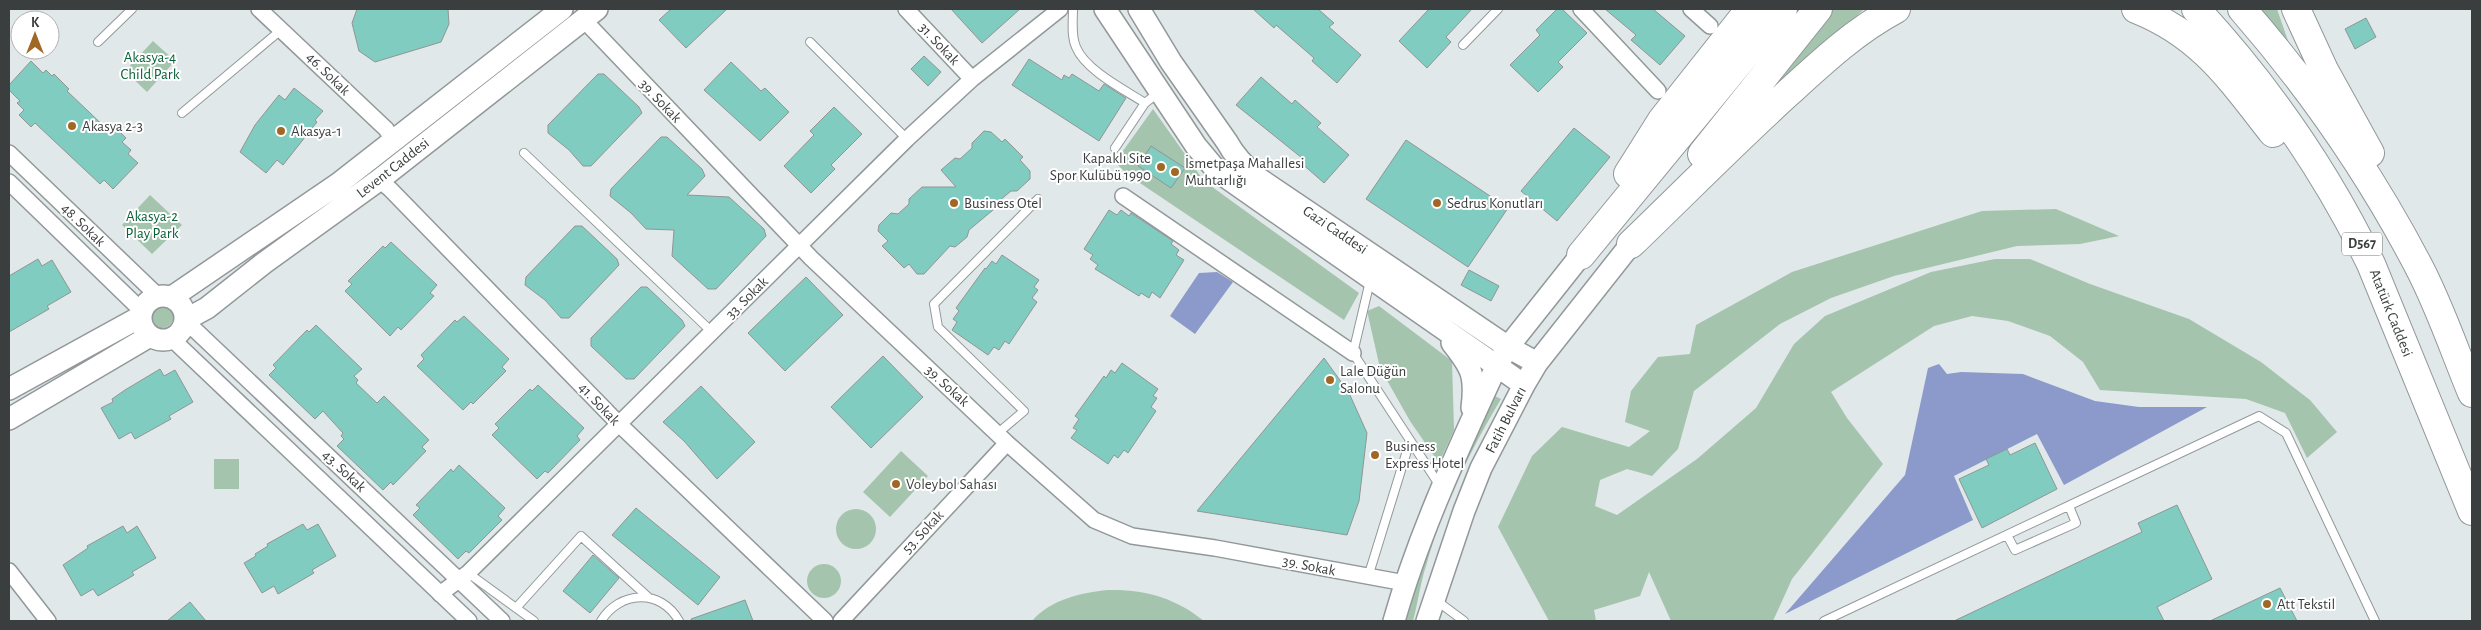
<svg xmlns="http://www.w3.org/2000/svg" width="2481" height="630" font-family="'Alegreya Sans',sans-serif">
  <style>
    .green { fill: #a4c4ad }
    .water { fill: #8b99cb }
    .building { fill: #81ccc1; stroke: #8f9694 }
    .lines { fill: none; stroke-linecap: round; stroke-linejoin: round }
    .lane-casing { stroke: #92989a; stroke-width: 10 }
    .street-casing { stroke: #92989a; stroke-width: 18 }
    .secondary-casing { stroke: #92989a; stroke-width: 24 }
    .highway-casing { stroke: #92989a; stroke-width: 30 }
    .lane { stroke: #fff; stroke-width: 8 }
    .street { stroke: #fff; stroke-width: 15 }
    .secondary { stroke: #fff; stroke-width: 21 }
    .highway { stroke: #fff; stroke-width: 28 }
    .poi-dot { fill: #a06725; stroke: #fff; stroke-width: 2 }
    .labels { text-anchor: middle; dominant-baseline: central; stroke-width: 4; stroke-linejoin: round; paint-order: stroke }
    .shield { fill: #fff; stroke: #767878; stroke-width: 1 }
    .shield-label { font-size: 14px; font-weight: bold; fill: #3b3e3e }
    .street-label { font-size: 15px; fill: #3b3e3e; stroke: #fff }
    .park-label { font-size: 15px; fill: #086236; stroke: #fff }
    .poi-label { font-size: 15px; fill: #3b3e3e; stroke: #fff; text-anchor: start }
  </style>
  <rect width="100%" height="100%" fill="#e1e8e9"/>
  <path class="green" d="M1833,9H1864L1744,123Z
    M2256,9H2277L2293,55Z
    M153,41L175,61L147,92L125,71Z
    M1153,109L1204,181L1359,293L1344,320L1128,175L1115,162Z
    M150,195L182,225L152,254L122,225Z
    M2056,209L2119,236L2080,244L2017,246L1894,276L1831,298L1780,324L1694,391L1678,449L1652,476L1627,469L1600,480L1595,506L1617,515L1697,459L1756,408L1794,344L1825,316L1931,272L1995,259H2030L2090,284L2189,319L2261,362L2310,400L2337,432L2307,458L2285,413L2246,399L2100,390L2083,362L2050,336L2008,321L1972,316L1934,326L1831,392L1847,418L1883,464L1792,579L1773,621H1671L1649,572L1640,596L1594,610L1596,621H1549L1498,527L1532,456L1562,427L1629,447L1650,431L1625,422L1631,391L1658,357L1690,354L1696,325L1792,272L1982,211Z
    M148 315a13 13 0 1 1 26 0a13 13 0 1 1-26 0Z
    M1379,306L1452,361L1454,430L1439,463L1410,421L1380,368L1367,311Z
    M1495,396L1501,399C1470,451 1442,507 1426,566C1420,584 1418,603 1413,621H1404C1426,544 1454,466 1495,396Z
    M901,451L928,476L890,517L863,492Z
    M214,459H239V489H214Z
    M836 529a20 20 0 1 1 40 0a20 20 0 1 1-40 0Z
    M807 581a17 17 0 1 1 34 0a17 17 0 1 1-34 0Z
    M1108,590C1144,589 1176,598 1204,621H1032C1051,599 1081,593 1108,590Z"/>
  <path class="water" d="M1217,272L1233,282L1195,334L1170,316L1199,273Z
    M1939,364L1947,374L1961,372L2023,374L2095,401L2139,407H2207L2064,485L2037,434L1954,476L1973,520L1785,614L1905,475L1928,368Z"/>
  <path class="building" d="M357,9H448L449,24L441,42L375,62L359,51L352,23Z
    M671,9H727L686,48L659,20Z
    M951,9H1020L982,43Z
    M1253,9H1318L1334,23L1329,27L1361,55L1337,83L1312,61L1314,58L1276,25L1274,28Z
    M1429,9H1472L1446,37L1451,42L1427,68L1399,41Z
    M1557,9H1562L1587,33L1558,62L1563,67L1538,92L1510,65L1540,35L1536,30Z
    M1605,9H1653L1685,36L1660,65L1631,40L1636,35Z
    M2366,18L2376,37L2355,49L2345,29Z
    M924,56L941,72L928,86L911,69Z
    M1029,59L1062,80L1064,75L1069,78L1072,74L1099,91L1104,84L1126,98L1099,141L1012,85Z
    M31,61L43,73L46,70L52,76L54,74L69,89L67,91L110,132L115,127L126,138L122,142L131,150L128,154L138,163L113,189L104,180L100,184L35,123L31,127L19,115L24,110L17,103L20,101L9,90V85Z
    M731,62L761,91L765,88L789,112L760,141L704,90Z
    M598,74H604L639,107L642,113L591,166H583L569,150L548,133V125Z
    M1261,77L1292,104L1295,100L1321,123L1317,127L1349,155L1324,183L1299,161L1302,158L1236,105Z
    M294,88L323,111L315,120L317,122L283,165L277,160L266,173L240,152L255,125L279,95L285,100Z
    M834,107L862,134L831,165L835,169L811,193L784,166L814,135L810,131Z
    M1574,128L1610,157L1557,221L1521,191Z
    M984,131L991,132L1002,142L1005,139L1023,157L1020,160L1030,171V179L1017,191H1011L999,201V205L969,230L967,237L955,247L950,246L924,274H917L909,264L904,268L882,246L888,241L878,231L879,225L891,213L898,214L909,204V199L922,187H956L941,170L955,158L960,159L972,148V143Z
    M661,137H667L702,169L705,176L687,195L729,197L764,229L766,236L716,289H708L672,256L674,230L646,229L631,213L610,196L611,189Z
    M1406,140L1508,208L1468,267L1366,199Z
    M1151,146L1185,168L1171,188L1138,166Z
    M1109,210L1117,215L1121,210L1129,216L1131,213L1173,241L1171,244L1179,250L1176,255L1184,260L1160,298L1152,292L1149,298L1141,293L1139,296L1095,269L1098,265L1090,259L1093,255L1084,249Z
    M575,226H582L617,259L619,265L569,318H561L545,300L525,285L526,277Z
    M391,242L437,285L430,293L434,296L401,330L398,327L390,336L345,291L352,284L348,281L383,246L385,248Z
    M1002,255L1039,280L1034,287L1038,290L1032,298L1037,302L1009,344L1005,341L999,350L994,347L988,355L952,330L957,322L953,319L959,311L956,308L985,268L986,269L992,261L996,264Z
    M38,259L42,266L52,260L71,292L47,306L49,309L9,332V276Z
    M1469,270L1499,286L1491,301L1461,285Z
    M806,277L843,315L785,371L748,333Z
    M641,287H647L682,320L685,326L634,379H626L591,346V338Z
    M464,316L509,359L502,367L506,371L473,404L471,402L463,410L417,366L424,359L421,355L455,320L457,322Z
    M316,325L362,369L354,376L358,380L356,383L377,403L384,396L429,440L422,447L426,451L393,485L391,482L383,490L337,446L344,439L341,436L343,433L323,411L315,419L269,375L276,368L273,365L307,330L309,332Z
    M883,356L923,397L871,448L831,407Z
    M1324,358L1349,393L1367,433L1359,501L1347,535L1197,511Z
    M1122,363L1158,389L1153,396L1157,398L1151,407L1156,411L1128,453L1124,450L1118,458L1114,455L1108,464L1071,438L1077,430L1073,428L1079,419L1075,416L1104,376L1106,378L1111,370L1115,373Z
    M160,369L164,376L175,370L193,402L169,416L171,419L135,439L131,432L119,439L101,408L113,402L112,399L125,390Z
    M538,385L584,428L577,436L580,440L548,473L545,471L537,479L492,435L499,428L495,424L530,389L532,391Z
    M701,386L755,442L717,479L684,441L663,422Z
    M2035,443L2057,489L1982,528L1959,479L1989,465L1986,459L2007,449L2010,455Z
    M459,465L505,508L498,516L502,520L469,553L466,551L458,559L413,515L420,508L416,505L451,469L453,472Z
    M2177,505L2212,579L2157,607L2164,621H1954L2142,532L2138,523Z
    M636,508L720,577L698,605L612,535Z
    M303,524L307,530L318,524L336,556L312,570L314,573L278,594L274,586L262,593L244,563L256,556L255,554L268,546L267,544Z
    M123,526L127,533L137,526L156,558L132,572L134,575L98,596L93,589L81,596L63,565L88,548L87,546Z
    M593,555L619,578L590,613L563,591Z
    M2280,588L2297,621H2210Z
    M745,600L753,621H692L691,619Z
    M190,602L206,621H167Z"/>
  <g class="lines">
    <g class="lane-casing">
      <path id="lane" d="M1073,9C1073,21 1071,36 1076,47C1085,70 1125,90 1145,103
        M98,42L132,9
        M810,42L907,139
        M1463,45L1498,9
        M182,113L281,30
        M1115,148L1145,103L1158,93
        M524,153L712,332
        M1370,281L1353,353L1440,486
        M998,433L1024,411L938,327L934,304L1038,199
        M2007,535L2015,550L2076,523L2069,506
        M468,573L534,621
        M1368,577L1410,441
        M1437,601L1464,621
        M516,608L581,536L648,597
        M601,621C619,591 661,588 679,621
        M1824,621L2259,416L2286,433L2375,621"/>
    </g>
    <g class="street-casing">
      <path id="street" d="M259,9L386,129L394,141
        M906,9L972,79
        M1581,9L1658,91
        M1691,9L1710,26
        M582,18L811,258L1007,443L1094,520L1132,536L1215,548L1405,583
        M9,153L158,296
        M379,180L390,189L620,425L825,621
        M9,182L141,310
        M1123,196L1353,353
        M184,322L191,326L502,621
        M171,338L469,621
        M9,571L48,621
        M440,594L468,573L907,139L972,79L1060,9
        M841,621L1007,443"/>
    </g>
    <g class="secondary-casing">
      <path id="secondary" d="M1105,9L1196,146L1217,171L1524,385
        M1139,9L1171,62L1227,142C1235,157 1245,167 1258,178L1508,347L1537,363
        M141 318a22 22 0 1 1 44 0a22 22 0 1 1-44 0Z
        M172,297L338,184L562,9
        M185,320L207,308L264,263L379,180L597,9
        M1452,343C1472,368 1476,376 1472,408
        M9,389L140,317
        M9,419L150,336
        M1394,621C1419,533 1458,450 1496,367L1508,347L1581,255
        M1427,621L1464,511L1481,468L1524,385L1537,363L1631,244"/>
    </g>
    <g class="highway-casing">
      <path id="highway" d="M2136,9C2202,35 2231,80 2273,133
        M2196,9C2266,85 2326,171 2371,264L2472,511
        M2242,9C2310,87 2371,175 2419,267C2440,307 2455,352 2472,393
        M2296,9L2324,70L2370,153
        M1702,154L1818,9
        M1628,174L1662,120L1750,9
        M1631,244C1683,194 1734,142 1788,93C1822,62 1855,31 1896,9
        M1581,255L1783,9"/>
    </g>
    <use href="#lane" class="lane"/>
    <use href="#street" class="street"/>
    <use href="#secondary" class="secondary"/>
    <use href="#highway" class="highway"/>
  </g>
  <g class="poi-dot">
    <circle cx="72" cy="126" r="5"/>
    <circle cx="281" cy="131" r="5"/>
    <circle cx="1161" cy="167" r="5"/>
    <circle cx="1175" cy="172" r="5"/>
    <circle cx="954" cy="203" r="5"/>
    <circle cx="1437" cy="203" r="5"/>
    <circle cx="1330" cy="380" r="5"/>
    <circle cx="1375" cy="455" r="5"/>
    <circle cx="896" cy="484" r="5"/>
    <circle cx="2267" cy="604" r="5"/>
  </g>
  <g class="labels">
    <rect class="shield" x="2342" y="232.5" width="40" height="23" rx="4"/>
    <g class="shield-label">
      <text x="2362" y="244">D567</text>
    </g>
    <g class="street-label">
      <text transform="translate(939 44) rotate(47)">31. Sokak</text>
      <text transform="translate(328 74) rotate(44)">46. Sokak</text>
      <text transform="translate(660 101) rotate(46)">39. Sokak</text>
      <text transform="translate(393 168) rotate(-38)">Levent Caddesi</text>
      <text transform="translate(83 225) rotate(44)">48. Sokak</text>
      <text transform="translate(1335 230) rotate(34)">Gazi Caddesi</text>
      <text transform="translate(747 298) rotate(-45)">33. Sokak</text>
      <text transform="translate(2391 313) rotate(68)">Atatürk Caddesi</text>
      <text transform="translate(947 386) rotate(42)">39. Sokak</text>
      <text transform="translate(599 404) rotate(46)">41. Sokak</text>
      <text transform="translate(1506 420) rotate(-63)">Fatih Bulvarı</text>
      <text transform="translate(344 471) rotate(43)">43. Sokak</text>
      <text transform="translate(923 532) rotate(-47)">53. Sokak</text>
      <text transform="translate(1309 566) rotate(11)">39. Sokak</text>
    </g>
    <g class="park-label">
      <text x="150" y="57">Akasya-4<tspan x="150" dy="17">Child Park</tspan></text>
      <text x="152" y="216">Akasya-2<tspan x="152" dy="17">Play Park</tspan></text>
    </g>
    <g class="poi-label">
      <text x="82" y="126">Akasya 2-3</text>
      <text x="291" y="131">Akasya-1</text>
      <text x="1151" y="158" text-anchor="end">Kapaklı Site<tspan x="1151" dy="17">Spor Kulübü 1990</tspan></text>
      <text x="1185" y="163">İsmetpaşa Mahallesi<tspan x="1185" dy="17">Muhtarlığı</tspan></text>
      <text x="964" y="203">Business Otel</text>
      <text x="1447" y="203">Sedrus Konutları</text>
      <text x="1340" y="371">Lale Düğün<tspan x="1340" dy="17">Salonu</tspan></text>
      <text x="1385" y="446">Business<tspan x="1385" dy="17">Express Hotel</tspan></text>
      <text x="906" y="484">Voleybol Sahası</text>
      <text x="2277" y="604">Att Tekstil</text>
    </g>
  </g>
  <rect width="2481" height="630" fill="none" stroke="#3b3e3e" stroke-width="20"/>
  <g transform="translate(35 35)"><circle r="24" fill="#ffffff" stroke="#b1b2b2"/>
  <path d="M0-4L9 19L0 12L-9 19Z" fill="#a06725"/>
  <text y="-8" font-size="14" font-weight="bold" text-anchor="middle" fill="#3b3e3e">K</text>
  </g>
</svg>
